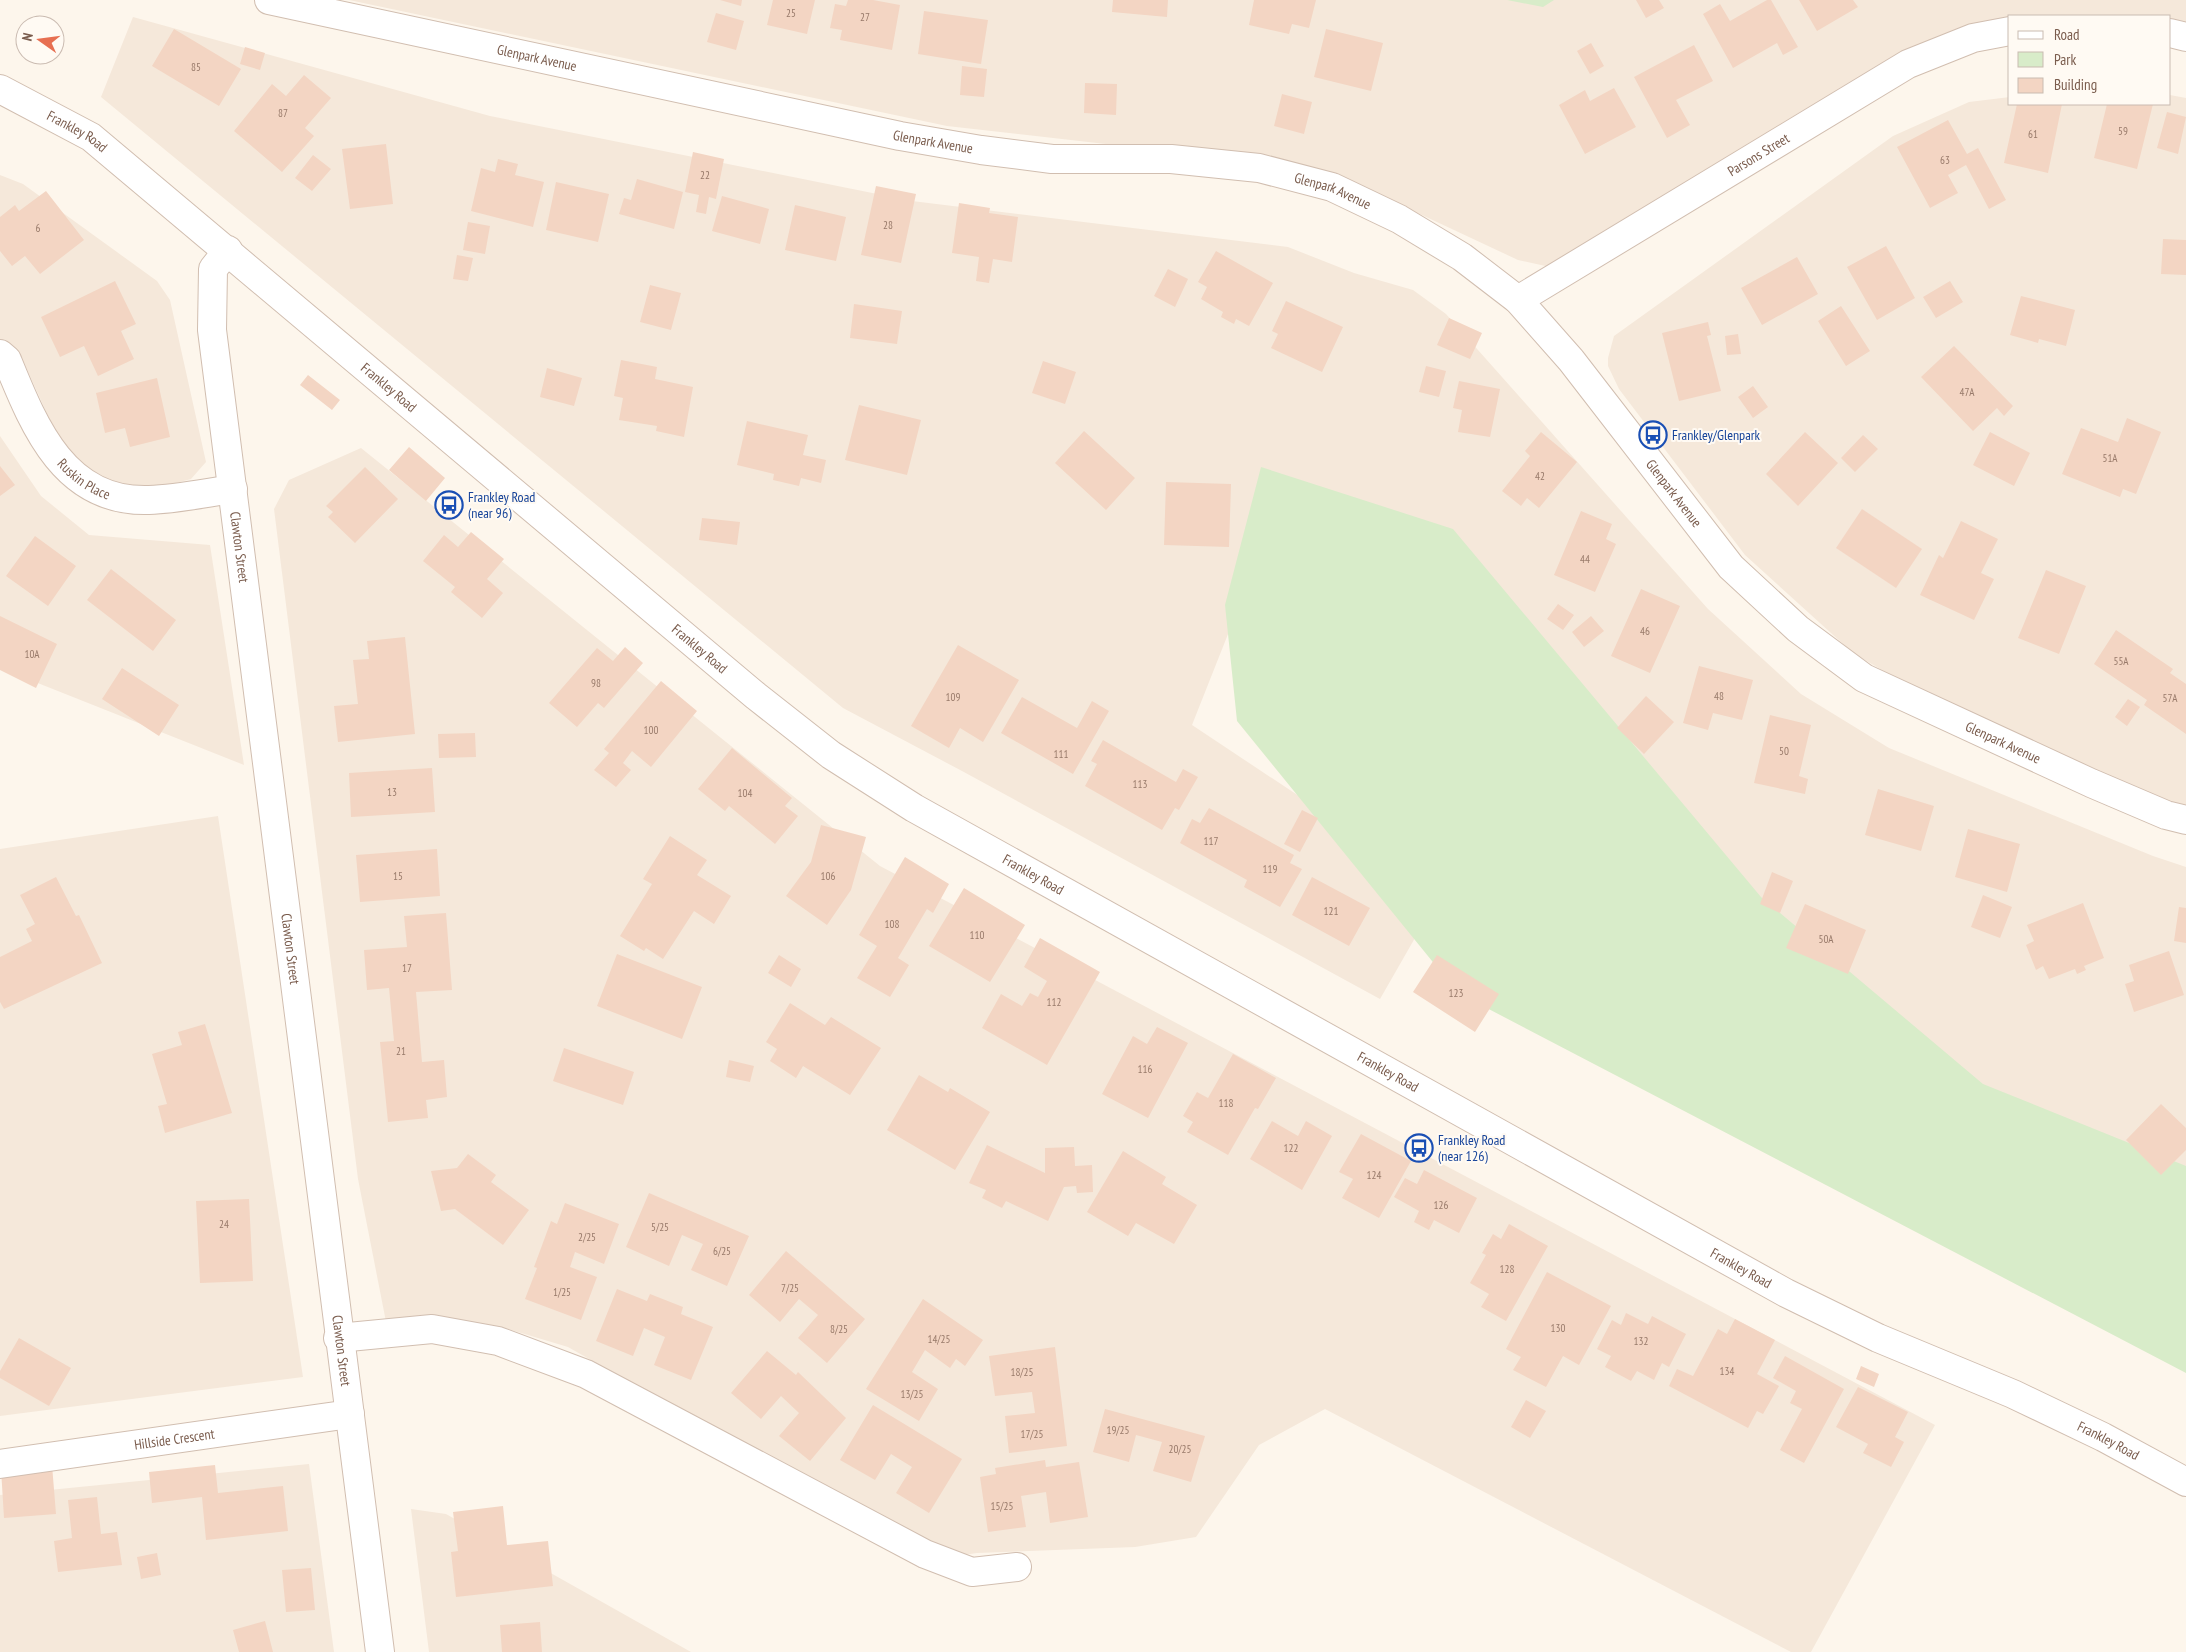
<svg xmlns="http://www.w3.org/2000/svg" width="2186" height="1652" font-family="'PT Sans Narrow',sans-serif">
  <style>
    .residential { fill: #f5e8da }
    .green { fill: #d8ecc9 }
    .building { fill: #f3d5c3 }
    .lines { fill: none; stroke-linecap: round; stroke-linejoin: round }
    .minor-casing { stroke: #d1beb0; stroke-width: 30 }
    .minor { stroke: #fff; stroke-width: 28 }
    .labels { text-anchor: middle; dominant-baseline: central; stroke-width: 4; stroke-linejoin: round; paint-order: stroke }
    .number-label { font-size: 11px; fill: #987a6a }
    .street-label { font-size: 14px; fill: #7a5c4d; stroke: #fffaf3 }
    .transit-label { font-size: 14px; fill: #164399; stroke: #fffaf3; text-anchor: start }
  </style>
  <rect width="100%" height="100%" fill="#fdf6ec"/>
  <path class="residential" d="M349,0H2186V30L2170,27V16H2010V36L1980,39L1550,267L1518,260L1422,215L1372,195L1272,163L947,126Z
    M133,17L490,116L912,201L1288,247L1354,273L1413,290L1446,314L1708,609L1801,694L1889,748L2153,856L2186,867V1219L2127,1199L1251,576L1192,725L1383,852L1431,910L1380,999L962,771L843,708L101,97Z
    M2170,95L2186,98V808L2112,784L1940,704L1853,653L1745,555L1619,389L1608,366V358L1614,336L1893,136L1969,102L2010,97V104H2170Z
    M0,175L23,184L157,281L170,300L206,462L191,479L142,492L115,487L69,455L54,429L24,363L0,348Z
    M0,436L41,496L89,535L210,545L244,765L0,668Z
    M361,448L880,866L1935,1425L1811,1652H1791L1325,1409L1259,1445L1196,1537L1135,1547L977,1553L950,1557L877,1522L568,1347L498,1326L388,1332L358,1179L274,509L289,480Z
    M218,816L303,1377L0,1416V849Z
    M309,1464L334,1652H0V1495Z
    M411,1509L446,1514L691,1652H429Z"/>
  <path class="green" d="M1507,0H1554L1543,7Z
    M1261,467L1453,529L1761,897L1983,1084L2186,1166V1373L1458,993L1237,721L1225,605Z"/>
  <path class="building" d="M720,0H742L741,6Z
    M773,0H815L807,34L767,25Z
    M848,0H873L900,5L892,50L840,40L842,30L830,28L835,4L846,6Z
    M1113,0H1168L1167,17L1112,12Z
    M1254,0H1316L1309,28L1292,24L1289,34L1249,25Z
    M1636,0H1659L1664,8L1646,18Z
    M1767,0H1771L1798,47L1783,55L1777,43L1733,68L1703,14L1720,4L1730,21Z
    M1799,0H1853L1858,7L1817,31Z
    M924,11L988,20L981,64L918,54Z
    M716,13L744,21L736,50L707,42Z
    M174,29L241,69L219,106L152,66Z
    M1326,29L1383,43L1371,91L1314,77Z
    M1591,43L1604,66L1590,74L1577,51Z
    M1694,45L1713,81L1676,100L1690,125L1667,138L1634,77Z
    M245,47L265,53L260,70L240,64Z
    M962,66L987,69L984,97L960,95Z
    M304,75L331,98L305,128L314,136L282,172L234,131L272,84L286,96Z
    M1085,83L1117,84L1116,115L1084,113Z
    M1614,88L1636,127L1585,154L1559,105L1585,90L1590,101Z
    M1282,94L1312,102L1304,134L1274,126Z
    M2017,104H2062L2048,173L2004,163Z
    M2107,104H2153L2137,169L2094,158Z
    M2167,112L2186,117L2178,154L2157,148Z
    M1948,120L1967,154L1978,148L2006,200L1989,209L1966,165L1948,175L1958,193L1930,208L1897,147Z
    M386,144L393,204L350,209L342,149Z
    M693,152L724,159L716,199L709,197L706,214L696,212L699,195L685,192Z
    M313,155L331,169L312,191L295,178Z
    M498,159L518,164L515,175L544,182L533,227L471,211L481,168L495,172Z
    M637,179L683,192L674,229L619,214L624,198L631,200Z
    M556,182L609,194L598,242L546,230Z
    M876,186L916,194L901,263L861,255Z
    M46,191L84,240L40,274L25,256L12,266L0,251V217L15,205L19,211Z
    M722,196L769,209L760,244L712,231Z
    M959,203L990,208L989,213L1018,217L1012,262L993,259L989,283L976,281L979,257L952,253Z
    M795,205L846,217L836,261L785,250Z
    M468,222L490,226L485,254L463,250Z
    M2163,239L2186,240V275L2161,274Z
    M1886,246L1915,298L1877,320L1847,267Z
    M1216,251L1273,283L1249,326L1236,319L1234,324L1221,317L1223,312L1201,299L1207,287L1198,282Z
    M457,255L473,258L468,281L453,279Z
    M1797,257L1818,294L1762,325L1741,288Z
    M1168,269L1188,279L1175,307L1154,296Z
    M115,281L136,324L121,331L134,359L98,376L84,346L60,357L41,317Z
    M1950,281L1963,302L1936,318L1923,297Z
    M650,285L681,293L671,330L640,322Z
    M2021,296L2075,310L2066,346L2039,339L2038,343L2010,335Z
    M1286,301L1343,327L1322,372L1271,348L1278,334L1272,331Z
    M854,304L902,311L897,344L850,338Z
    M1841,306L1870,351L1846,366L1818,321Z
    M1449,318L1482,333L1470,359L1437,345Z
    M1708,322L1711,335L1707,336L1721,391L1679,401L1662,333Z
    M1738,334L1741,354L1727,355L1725,336Z
    M1954,346L2013,406L2004,416L1997,408L1973,431L1921,377Z
    M621,360L657,367L655,379L693,387L684,437L656,431L657,426L619,420L623,398L614,396Z
    M1043,361L1076,372L1065,404L1032,393Z
    M1426,366L1446,371L1439,397L1419,392Z
    M547,368L582,378L574,406L540,397Z
    M308,375L340,400L332,410L300,385Z
    M157,378L170,437L130,447L125,428L105,433L96,393Z
    M1459,381L1500,389L1490,437L1458,432L1462,410L1453,408Z
    M1753,386L1768,407L1753,418L1738,397Z
    M859,405L921,420L907,475L845,460Z
    M2127,418L2161,432L2136,494L2123,489L2120,497L2062,474L2081,428L2118,442Z
    M747,421L808,435L803,455L826,460L821,483L801,478L799,486L773,480L774,474L737,465Z
    M1084,431L1135,478L1106,510L1055,463Z
    M1541,432L1577,462L1539,508L1527,498L1521,506L1502,491L1530,456L1525,451Z
    M1805,432L1838,463L1798,506L1766,474Z
    M1990,432L2030,453L2014,486L1973,465Z
    M1863,435L1878,449L1855,472L1841,458Z
    M409,447L445,478L426,501L389,470Z
    M0,466L15,485L0,496Z
    M365,467L398,499L355,543L328,517L333,512L326,506Z
    M1166,482L1231,484L1229,547L1164,545Z
    M1862,509L1922,549L1896,588L1836,548Z
    M1581,511L1612,524L1606,539L1616,544L1595,592L1554,575Z
    M702,518L740,522L737,545L699,540Z
    M1961,521L1998,539L1981,573L1994,579L1974,620L1920,595L1939,555L1943,558Z
    M471,532L504,559L487,579L503,593L482,618L451,592L455,587L423,561L444,535L458,547Z
    M35,536L76,566L48,606L6,576Z
    M111,569L176,620L153,651L87,600Z
    M2046,570L2086,586L2059,654L2018,638Z
    M1641,589L1680,606L1650,673L1611,656Z
    M1558,604L1574,615L1563,630L1547,619Z
    M0,616L57,644L36,688L0,670Z
    M1591,616L1604,631L1584,647L1572,632Z
    M2116,630L2173,669L2170,673L2186,684V734L2144,705L2147,700L2094,664Z
    M405,637L415,734L338,742L334,706L358,704L353,660L369,659L367,641Z
    M958,645L1019,680L983,742L960,728L949,748L911,726Z
    M625,647L643,663L604,708L598,703L577,727L549,703L597,648L613,661Z
    M1699,666L1753,680L1742,720L1713,713L1708,730L1683,723Z
    M122,668L179,705L159,736L102,699Z
    M661,681L697,711L651,767L632,751L623,763L631,770L616,787L594,770L609,753L604,749Z
    M1646,696L1674,722L1644,754L1617,728Z
    M1022,697L1077,728L1092,701L1109,711L1073,774L1001,733Z
    M2128,699L2140,707L2127,726L2115,717Z
    M1770,715L1811,725L1799,776L1808,779L1805,794L1754,783Z
    M475,733L476,757L439,758L438,734Z
    M1103,740L1176,782L1183,769L1198,777L1179,810L1175,808L1162,830L1085,786L1097,764L1091,761Z
    M732,748L792,798L785,806L798,816L775,844L729,806L725,811L698,789Z
    M432,768L435,812L351,817L349,773Z
    M1878,789L1934,806L1921,851L1865,835Z
    M1209,808L1294,855L1290,863L1302,869L1280,907L1244,887L1247,880L1180,843L1192,819L1200,823Z
    M1302,810L1318,818L1300,852L1284,844Z
    M821,825L866,837L851,890L827,925L786,896L811,862Z
    M1968,829L2020,844L2007,892L1955,877Z
    M670,836L707,860L697,875L731,896L714,924L694,911L663,959L646,948L644,951L620,936L652,884L643,879Z
    M437,849L440,896L360,902L356,855Z
    M905,857L949,884L933,913L927,909L898,958L909,965L890,997L857,978L877,946L859,935Z
    M1772,872L1793,881L1780,913L1760,904Z
    M56,877L76,916L79,915L102,963L4,1009L0,1002V957L32,941L26,929L35,924L20,895Z
    M1312,877L1370,908L1349,946L1292,915Z
    M964,888L1025,925L990,982L929,946Z
    M1983,895L2012,907L2000,938L1971,927Z
    M2083,903L2104,958L2084,966L2086,970L2077,974L2075,969L2049,979L2043,966L2036,970L2026,945L2034,941L2027,925Z
    M1805,904L1866,930L1848,974L1786,948Z
    M2179,907L2186,908V943L2174,941Z
    M446,913L452,990L416,992L422,1062L444,1060L447,1097L426,1100L428,1118L388,1122L380,1042L394,1041L389,988L367,990L364,950L407,947L404,916Z
    M1040,938L1100,972L1047,1065L982,1028L1001,994L1022,1006L1030,993L1038,997L1047,981L1024,967Z
    M2169,951L2184,995L2134,1012L2125,984L2134,981L2129,965Z
    M617,954L702,987L682,1039L597,1006Z
    M779,955L801,969L791,987L768,973Z
    M1437,955L1499,994L1475,1032L1413,992Z
    M790,1003L825,1025L831,1017L881,1048L850,1095L803,1066L796,1078L770,1061L777,1049L766,1042Z
    M205,1024L232,1113L165,1133L158,1106L167,1104L152,1054L182,1045L178,1032Z
    M1157,1027L1188,1043L1148,1118L1102,1094L1133,1036L1147,1044Z
    M564,1048L634,1072L623,1105L553,1081Z
    M1233,1054L1276,1078L1258,1109L1255,1108L1228,1155L1187,1132L1193,1122L1183,1116L1197,1092L1208,1098Z
    M729,1060L754,1066L750,1082L726,1077Z
    M919,1075L948,1092L950,1088L990,1112L955,1170L887,1130Z
    M2161,1104L2186,1128V1150L2161,1175L2126,1140Z
    M1272,1121L1298,1136L1306,1121L1332,1136L1302,1190L1250,1159Z
    M1361,1134L1411,1161L1379,1218L1342,1198L1353,1179L1339,1172Z
    M987,1145L1045,1173V1148L1074,1147L1075,1166L1092,1165L1093,1192L1077,1193L1076,1186L1064,1187L1048,1221L1006,1201L1002,1208L982,1198L986,1190L969,1183Z
    M1123,1151L1166,1177L1162,1184L1197,1205L1174,1244L1136,1223L1128,1236L1087,1212Z
    M468,1154L496,1175L491,1182L529,1210L503,1245L455,1209L441,1211L431,1171L457,1168Z
    M1424,1170L1477,1198L1459,1233L1434,1220L1429,1230L1414,1222L1419,1211L1394,1197L1405,1178L1417,1184Z
    M649,1193L749,1236L727,1286L691,1270L703,1244L682,1235L669,1266L626,1247Z
    M249,1199L253,1281L200,1283L196,1201Z
    M565,1203L619,1224L604,1264L575,1252L570,1267L597,1277L581,1320L525,1299L537,1268L534,1267L551,1221L557,1224Z
    M1509,1224L1548,1246L1506,1321L1481,1307L1489,1294L1470,1283L1486,1255L1482,1253L1493,1234L1501,1239Z
    M786,1251L865,1319L827,1363L798,1338L818,1315L799,1299L780,1322L749,1295Z
    M1547,1272L1611,1306L1579,1365L1563,1356L1546,1387L1513,1370L1521,1357L1506,1349Z
    M617,1289L647,1301L650,1294L683,1307L681,1314L713,1327L691,1380L654,1365L665,1337L644,1328L633,1356L596,1341Z
    M923,1299L983,1340L965,1366L956,1359L950,1368L925,1350L912,1372L938,1389L919,1421L866,1389Z
    M1626,1313L1648,1324L1652,1316L1686,1334L1669,1367L1662,1363L1654,1380L1637,1371L1631,1381L1605,1367L1611,1356L1597,1349L1612,1320L1621,1325Z
    M1735,1319L1775,1340L1757,1374L1779,1386L1763,1414L1757,1411L1748,1428L1669,1386L1677,1369L1693,1376L1718,1329L1727,1334Z
    M19,1338L71,1368L49,1406L0,1378V1371Z
    M1055,1347L1067,1446L1009,1453L1005,1416L1035,1413L1032,1392L995,1396L989,1356Z
    M767,1351L796,1375L798,1372L846,1418L810,1461L779,1436L799,1413L781,1396L761,1419L731,1393Z
    M1785,1356L1844,1389L1804,1463L1780,1450L1802,1409L1790,1403L1796,1391L1773,1378Z
    M1861,1366L1879,1374L1874,1387L1856,1379Z
    M1858,1387L1908,1412L1895,1437L1904,1442L1891,1467L1863,1453L1868,1444L1836,1427Z
    M1526,1400L1546,1411L1530,1438L1511,1427Z
    M873,1405L962,1459L929,1513L896,1493L912,1467L891,1454L875,1480L840,1460Z
    M1105,1409L1205,1436L1191,1482L1153,1471L1162,1442L1136,1435L1129,1462L1093,1452Z
    M1045,1460L1046,1467L1079,1462L1088,1517L1050,1523L1046,1492L1021,1496L1026,1527L988,1532L980,1477L996,1474L995,1468Z
    M52,1465L56,1514L4,1518L1,1469Z
    M215,1465L218,1493L283,1486L288,1531L206,1540L202,1497L152,1503L149,1472Z
    M97,1497L101,1534L117,1532L122,1565L58,1572L54,1541L72,1538L68,1500Z
    M503,1506L507,1545L548,1541L553,1586L456,1597L451,1552L458,1551L453,1512Z
    M157,1553L161,1575L141,1579L137,1557Z
    M311,1568L315,1610L286,1612L282,1570Z
    M265,1621L273,1652H239L233,1630Z
    M540,1622L542,1652H502L500,1625Z"/>
  <g class="lines">
    <g class="minor-casing">
      <g id="minor">
        <path id="s1" d="M269,0L900,136L981,150L1052,159H1171L1259,168L1332,187L1399,219L1462,257L1518,300L1571,360L1731,567L1798,629L1864,678L2091,783L2166,815L2186,820"/>
        <path d="M2170,33L2186,37"/>
        <path id="s2" d="M0,89L91,137L756,696L831,755L914,808L1786,1293L1878,1338L2013,1394L2103,1437L2186,1482"/>
        <path id="s3" d="M228,250L213,269L212,330L380,1652"/>
        <path id="s4" d="M1518,300L1908,64L1973,38L2010,31"/>
        <path id="s5" d="M0,354L7,360C34,426 64,503 149,500C177,499 205,493 233,489"/>
        <path d="M338,1338L432,1329L498,1341L586,1374L925,1554L972,1572L1017,1567"/>
        <path id="s6" d="M0,1464L350,1414"/>
      </g>
    </g>
    <use href="#minor" class="minor"/>
  </g>
  <defs>
    <g id="bus-ring" transform="scale(1.4375)"><circle r="9.5" fill="#fffaf3" stroke="#1a4fb4" stroke-width="1.5"/><path d="M-5-6H5V4H4V6H2V4H-2V6H-4V4H-5ZM-3.5-4V0h7V-4ZM-3.5 1.2v1.5H-2V1.2ZM2 1.2v1.5H3.5V1.2Z" fill="#1a4fb4"/></g>
  </defs>
  <g fill-rule="evenodd">
    <use href="#bus-ring" x="1653" y="435"/>
    <use href="#bus-ring" x="449" y="505"/>
    <use href="#bus-ring" x="1419" y="1148"/>
  </g>
  <g class="labels">
    <g class="number-label">
      <text x="791" y="13">25</text>
      <text x="865" y="17">27</text>
      <text x="196" y="67">85</text>
      <text x="283" y="113">87</text>
      <text x="2123" y="131">59</text>
      <text x="2033" y="134">61</text>
      <text x="1945" y="160">63</text>
      <text x="705" y="175">22</text>
      <text x="888" y="225">28</text>
      <text x="38" y="228">6</text>
      <text x="1967" y="392">47A</text>
      <text x="2110" y="458">51A</text>
      <text x="1540" y="476">42</text>
      <text x="1585" y="559">44</text>
      <text x="1645" y="631">46</text>
      <text x="32" y="654">10A</text>
      <text x="2121" y="661">55A</text>
      <text x="596" y="683">98</text>
      <text x="1719" y="696">48</text>
      <text x="953" y="697">109</text>
      <text x="2170" y="698">57A</text>
      <text x="651" y="730">100</text>
      <text x="1784" y="751">50</text>
      <text x="1061" y="754">111</text>
      <text x="1140" y="784">113</text>
      <text x="392" y="792">13</text>
      <text x="745" y="793">104</text>
      <text x="1211" y="841">117</text>
      <text x="1270" y="869">119</text>
      <text x="398" y="876">15</text>
      <text x="828" y="876">106</text>
      <text x="1331" y="911">121</text>
      <text x="892" y="924">108</text>
      <text x="977" y="935">110</text>
      <text x="1826" y="939">50A</text>
      <text x="407" y="968">17</text>
      <text x="1456" y="993">123</text>
      <text x="1054" y="1002">112</text>
      <text x="401" y="1051">21</text>
      <text x="1145" y="1069">116</text>
      <text x="1226" y="1103">118</text>
      <text x="1291" y="1148">122</text>
      <text x="1374" y="1175">124</text>
      <text x="1441" y="1205">126</text>
      <text x="224" y="1224">24</text>
      <text x="660" y="1227">5/25</text>
      <text x="587" y="1237">2/25</text>
      <text x="722" y="1251">6/25</text>
      <text x="1507" y="1269">128</text>
      <text x="790" y="1288">7/25</text>
      <text x="562" y="1292">1/25</text>
      <text x="1558" y="1328">130</text>
      <text x="839" y="1329">8/25</text>
      <text x="939" y="1339">14/25</text>
      <text x="1641" y="1341">132</text>
      <text x="1727" y="1371">134</text>
      <text x="1022" y="1372">18/25</text>
      <text x="912" y="1394">13/25</text>
      <text x="1118" y="1430">19/25</text>
      <text x="1032" y="1434">17/25</text>
      <text x="1180" y="1449">20/25</text>
      <text x="1002" y="1506">15/25</text>
    </g>
    <g class="street-label">
      <text stroke="none"><textPath href="#s1" startOffset="274">Glenpark Avenue</textPath></text>
      <text stroke="none"><textPath href="#s2" startOffset="88">Frankley Road</textPath></text>
      <text stroke="none"><textPath href="#s1" startOffset="679">Glenpark Avenue</textPath></text>
      <text stroke="none"><textPath href="#s4" startOffset="281">Parsons Street</textPath></text>
      <text stroke="none"><textPath href="#s1" startOffset="1084">Glenpark Avenue</textPath></text>
      <text stroke="none"><textPath href="#s2" startOffset="492">Frankley Road</textPath></text>
      <text stroke="none"><textPath href="#s5" startOffset="154">Ruskin Place</textPath></text>
      <text stroke="none"><textPath href="#s1" startOffset="1549">Glenpark Avenue</textPath></text>
      <text stroke="none"><textPath href="#s3" startOffset="304">Clawton Street</textPath></text>
      <text stroke="none"><textPath href="#s2" startOffset="898">Frankley Road</textPath></text>
      <text stroke="none"><textPath href="#s1" startOffset="1969">Glenpark Avenue</textPath></text>
      <text stroke="none"><textPath href="#s2" startOffset="1302">Frankley Road</textPath></text>
      <text stroke="none"><textPath href="#s3" startOffset="709">Clawton Street</textPath></text>
      <text stroke="none"><textPath href="#s2" startOffset="1708">Frankley Road</textPath></text>
      <text stroke="none"><textPath href="#s2" startOffset="2112">Frankley Road</textPath></text>
      <text stroke="none"><textPath href="#s3" startOffset="1114">Clawton Street</textPath></text>
      <text stroke="none"><textPath href="#s6" startOffset="176">Hillside Crescent</textPath></text>
      <text stroke="none"><textPath href="#s2" startOffset="2518">Frankley Road</textPath></text>
    </g>
    <g class="transit-label">
      <text x="1672" y="435">Frankley/Glenpark</text>
      <text x="468" y="497">Frankley Road<tspan x="468" dy="16">(near 96)</tspan></text>
      <text x="1438" y="1140">Frankley Road<tspan x="1438" dy="16">(near 126)</tspan></text>
    </g>
  </g>
  <rect x="2008" y="15" width="162" height="90" fill="#fffaf3" stroke="#cabbb1"/>
  <rect x="2018" y="31" width="25" height="8" fill="#ffffff" stroke="#cabbb1"/>
  <text x="2054" y="40" font-size="15" fill="#7a5c4d">Road</text>
  <rect x="2018" y="52" width="25" height="15" fill="#d8ecc9" stroke="#cabbb1"/>
  <text x="2054" y="65" font-size="15" fill="#7a5c4d">Park</text>
  <rect x="2018" y="78" width="25" height="15" fill="#f3d5c3" stroke="#cabbb1"/>
  <text x="2054" y="90" font-size="15" fill="#7a5c4d">Building</text>
  <g transform="translate(40 40) rotate(284)"><circle r="24" fill="#fffaf3" stroke="#cabbb1"/>
  <path d="M0-4L9 19L0 12L-9 19Z" fill="#e76f51"/>
  <text y="-8" font-size="14" font-weight="bold" text-anchor="middle" fill="#7a5c4d">N</text>
  </g>
</svg>
